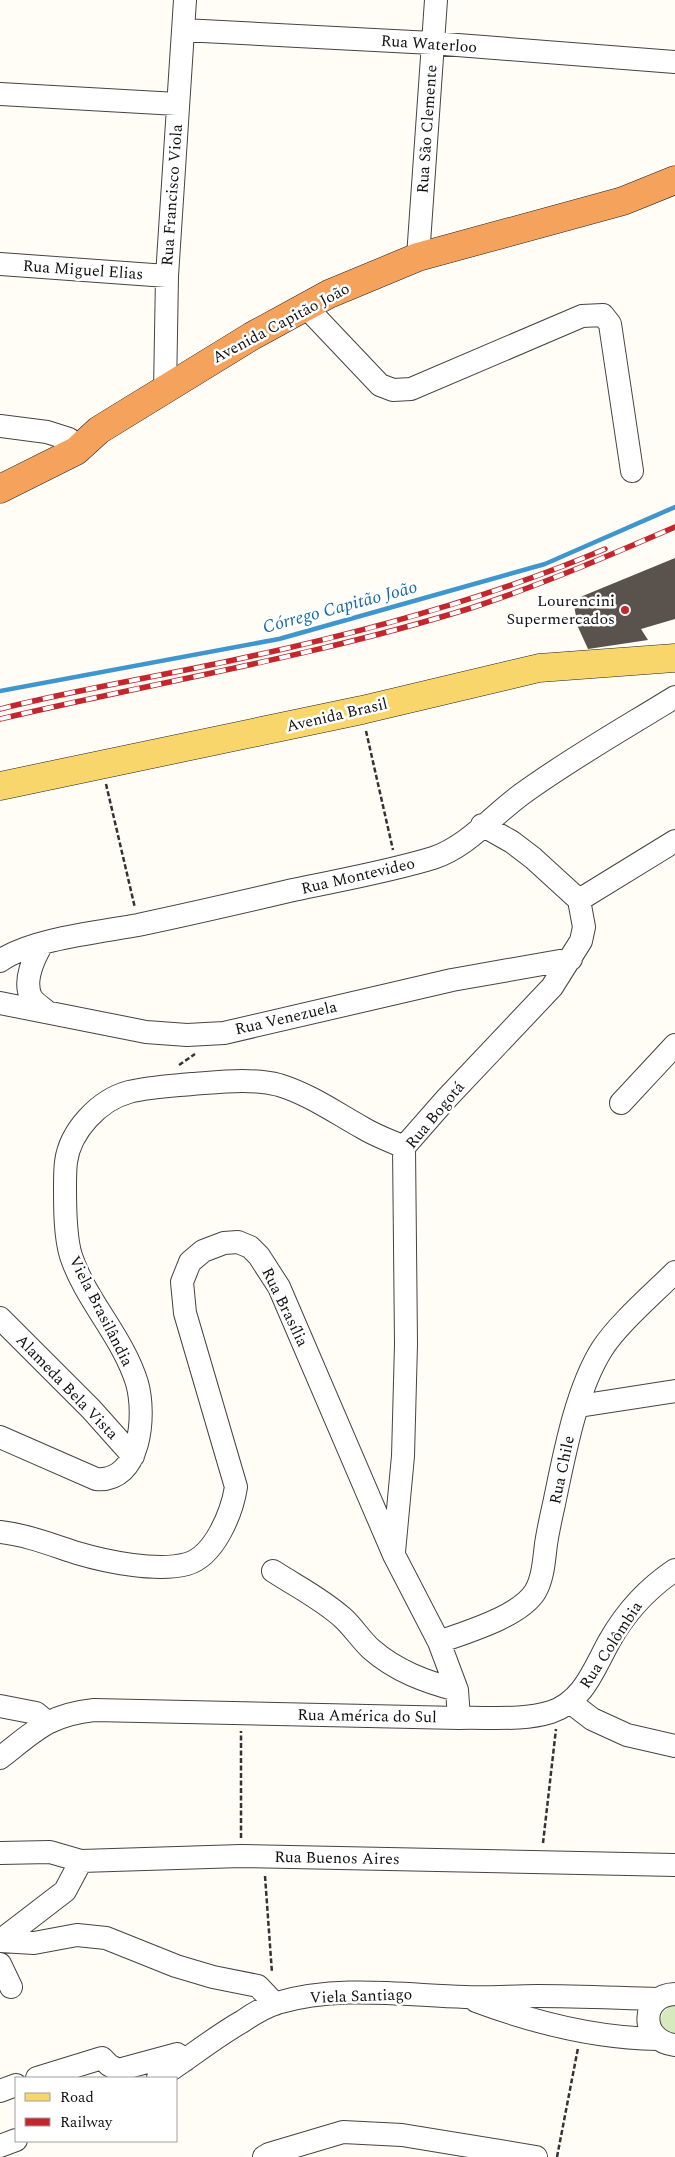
<svg xmlns="http://www.w3.org/2000/svg" width="675" height="2157" font-family="Spectral,serif">
  <style>
    .green { fill: #d5ebbd }
    .lines { fill: none; stroke-linecap: round; stroke-linejoin: round }
    .stream { stroke: #3f96cf; stroke-width: 4.5 }
    .building { fill: #5a524d }
    .minor-casing { stroke: #444; stroke-width: 24 }
    .major-casing { stroke: #222; stroke-width: 29 }
    .highway-casing { stroke: #222; stroke-width: 29 }
    .path { stroke: #333; stroke-width: 2.5; stroke-dasharray: 5 2.5; stroke-linecap: butt }
    .minor { stroke: #fff; stroke-width: 22 }
    .major { stroke: #f9d66b; stroke-width: 28 }
    .highway { stroke: #f5a25d; stroke-width: 28 }
    .rail-casing { stroke: #c4262e; stroke-width: 5.5 }
    .rail { stroke: #fff; stroke-width: 4; stroke-dasharray: 11; stroke-linecap: butt }
    .poi-dot { fill: #c4262e; stroke: #fff; stroke-width: 2 }
    .labels { text-anchor: middle; dominant-baseline: central; stroke-width: 5; stroke-linejoin: round; paint-order: stroke }
    .street-label { font-size: 16px; fill: #111; stroke: #fff }
    .poi-label { font-size: 16px; fill: #111; stroke: #fff; text-anchor: end }
    .water-label { font-size: 18px; font-style: italic; fill: #1768a6; stroke: #fff }
  </style>
  <rect width="100%" height="100%" fill="#fffdf5"/>
  <path class="green" d="M670,2006H675V2033L664,2029L660,2021L663,2012Z"/>
  <g class="lines">
    <path class="stream" d="M0,691L279,639L545,564L675,507"/>
  </g>
  <path class="building" d="M675,558V619L641,629L648,640L588,649L578,627L573,600Z"/>
  <g class="lines">
    <g class="minor-casing">
      <path id="minor" d="M183,30L432,43L675,62
        M0,94L177,104
        M418,257L436,0
        M0,264L167,276
        M306,307L380,385L393,390L411,389L582,316L603,315L610,324L632,471
        M165,391L167,276L185,0
        M0,426L47,432L69,439L76,451
        M579,900L675,841
        M42,944C34,958 23,980 31,997C33,1001 41,1007 45,1010
        M0,961C31,939 100,932 138,925C190,914 242,902 293,890C340,880 387,872 433,858C467,847 493,815 522,794C570,759 623,729 675,697
        M0,1003L146,1032L187,1035L224,1033L452,980L571,959
        M621,1103L675,1045
        M0,1318L91,1409L133,1456
        M579,1406L675,1391
        M0,1437L96,1479C141,1483 146,1415 137,1383C123,1337 86,1301 71,1256C65,1237 65,1208 65,1188C65,1179 65,1170 66,1162C70,1131 99,1100 129,1092C149,1087 171,1086 192,1084C220,1082 252,1078 279,1085C309,1094 336,1113 363,1128C376,1136 391,1141 404,1147
        M0,1532C27,1535 52,1545 77,1553C107,1562 157,1572 187,1564C215,1556 232,1512 236,1487L185,1313L182,1282L190,1262L203,1251L224,1243L238,1242L250,1247L259,1256L279,1287L394,1555L439,1642L457,1690L459,1718
        M394,1552L403,1456L406,1344L404,1147L447,1098L552,987L581,941L584,927L579,900L533,858L512,842L482,825
        M273,1571C296,1586 322,1599 343,1618C353,1627 361,1640 371,1649C396,1671 426,1682 457,1690
        M439,1642C466,1632 519,1617 535,1592C543,1579 544,1560 546,1544C548,1531 551,1517 554,1504C564,1456 576,1390 602,1349C618,1324 653,1294 675,1272
        M570,1702L592,1719L627,1735L675,1746
        M0,1706L36,1713L47,1722
        M0,1758C35,1731 48,1715 94,1710L459,1718C489,1717 522,1721 551,1712C584,1701 594,1668 610,1640C626,1612 648,1588 675,1570
        M0,1853L50,1852L81,1861L241,1856L675,1865
        M0,1941L34,1943L77,1935L106,1938L176,1966L213,1977L258,1986L275,2004
        M0,1941L65,1891L81,1861
        M0,1964L11,1987
        M675,1994C640,1995 639,2041 675,2045
        M476,2001C535,2023 594,2038 657,2039
        M37,2078L102,2058L109,2065L118,2070L177,2054L185,2060
        M158,2078C187,2060 213,2038 243,2021C253,2014 265,2007 277,2003C338,1985 402,1995 465,1997C489,1998 513,1996 537,1996C577,1996 618,1998 658,1999
        M0,2091L16,2085
        M0,2146L16,2140
        M264,2157L269,2154L343,2132L402,2135L536,2157"/>
    </g>
    <g class="major-casing">
      <path id="major" d="M0,786L362,710L539,668L675,658"/>
    </g>
    <g class="highway-casing">
      <path id="highway" d="M0,489L76,451L99,430L252,336L329,294L418,257L623,201L675,180"/>
    </g>
    <path class="path" d="M366,731L393,850
      M106,784L135,908
      M179,1065L195,1054
      M241,1838V1731
      M543,1843L556,1729
      M265,1876L272,1973
      M557,2157L578,2048"/>
    <use href="#minor" class="minor"/>
    <use href="#major" class="major"/>
    <use href="#highway" class="highway"/>
    <g class="rail-casing">
      <path id="rail" d="M0,709C83,688 168,675 252,656C372,630 492,597 605,549
        M0,719C157,682 317,656 471,608C541,585 608,556 675,527"/>
    </g>
    <use href="#rail" class="rail"/>
  </g>
  <circle class="poi-dot" cx="625" cy="610" r="5"/>
  <g class="labels">
    <g class="street-label">
      <text transform="translate(429 44) rotate(4)">Rua Waterloo</text>
      <text transform="translate(427 129) rotate(-86)">Rua São Clemente</text>
      <text transform="translate(172 195) rotate(-86)">Rua Francisco Viola</text>
      <text transform="translate(83 270) rotate(4)">Rua Miguel Elias</text>
      <text transform="translate(281 323) rotate(-28)">Avenida Capitão João</text>
      <text transform="translate(337 715) rotate(-13)">Avenida Brasil</text>
      <text transform="translate(358 876) rotate(-13)">Rua Montevideo</text>
      <text transform="translate(286 1018) rotate(-13)">Rua Venezuela</text>
      <text transform="translate(435 1115) rotate(-50)">Rua Bogotá</text>
      <text transform="translate(285 1307) rotate(64)">Rua Brasília</text>
      <text transform="translate(101 1311) rotate(63)">Viela Brasilândia</text>
      <text transform="translate(67 1387) rotate(46)">Alameda Bela Vista</text>
      <text transform="translate(562 1470) rotate(-78)">Rua Chile</text>
      <text transform="translate(611 1645) rotate(-57)">Rua Colômbia</text>
      <text transform="translate(367 1716) rotate(1)">Rua América do Sul</text>
      <text transform="translate(337 1858) rotate(1)">Rua Buenos Aires</text>
      <text transform="translate(361 1996) rotate(-2)">Viela Santiago</text>
    </g>
    <g class="poi-label">
      <text x="615" y="601">Lourencini<tspan x="615" dy="18">Supermercados</tspan></text>
    </g>
    <g class="water-label">
      <text transform="translate(340 607) rotate(-15)">Córrego Capitão João</text>
    </g>
  </g>
  <rect x="15" y="2077" width="162" height="65" fill="#ffffff" stroke="#a0a0a0"/>
  <rect x="25" y="2093" width="25" height="8" fill="#f9d66b" stroke="#a0a0a0"/>
  <text x="60" y="2102" font-size="15" fill="#111111">Road</text>
  <rect x="25" y="2118" width="25" height="8" fill="#c4262e" stroke="#a0a0a0"/>
  <text x="60" y="2127" font-size="15" fill="#111111">Railway</text>
</svg>
